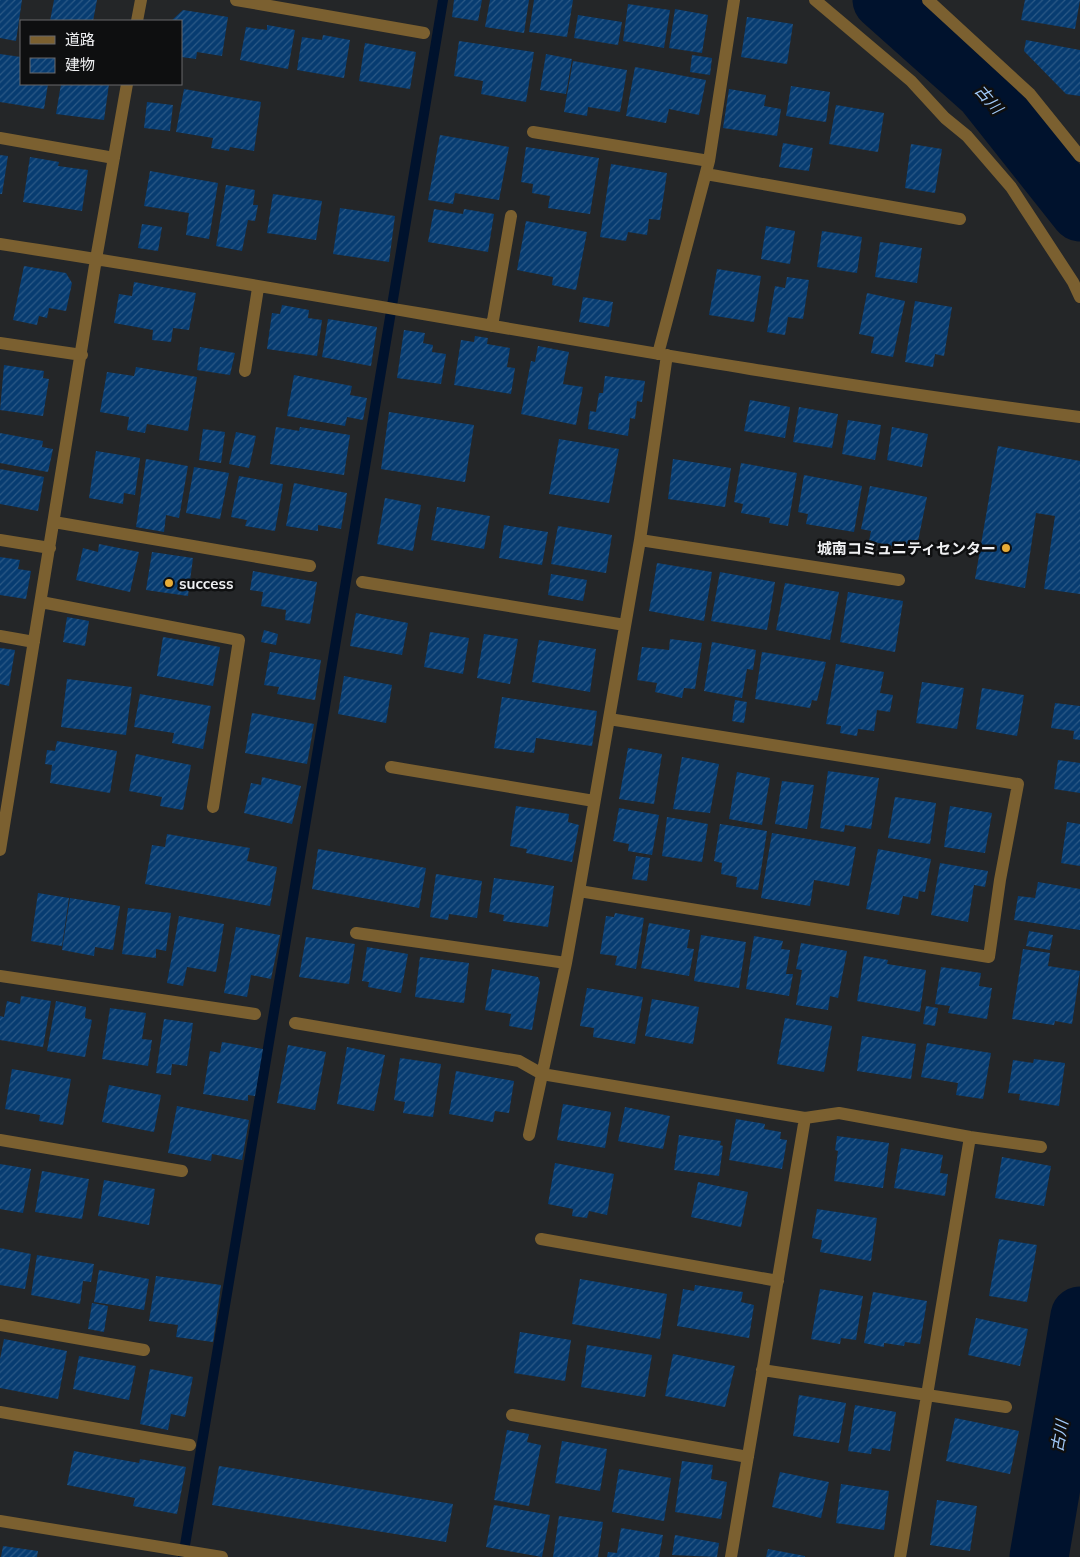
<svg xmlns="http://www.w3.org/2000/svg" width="1080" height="1557" font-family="Mulish,'Noto Sans JP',sans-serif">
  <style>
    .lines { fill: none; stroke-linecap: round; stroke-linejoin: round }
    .stream { stroke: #00122d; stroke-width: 10 }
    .river { stroke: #00122d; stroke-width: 59 }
    .building { fill: url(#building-hatch) }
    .minor { stroke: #7b6030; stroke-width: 12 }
    .poi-dot { fill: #e7ac37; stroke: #0e0f10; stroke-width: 2 }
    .labels { text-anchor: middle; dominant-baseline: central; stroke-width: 5; stroke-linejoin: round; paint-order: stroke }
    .poi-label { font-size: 15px; font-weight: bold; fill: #f0f1f3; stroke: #0e0f10; text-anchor: end }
    .water-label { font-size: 16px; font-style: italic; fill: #a2cafa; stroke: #0e0f10 }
  </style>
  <defs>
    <pattern id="building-hatch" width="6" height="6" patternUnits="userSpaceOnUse" patternTransform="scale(1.25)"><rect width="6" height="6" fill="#073c71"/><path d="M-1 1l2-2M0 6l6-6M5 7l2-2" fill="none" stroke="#2b5986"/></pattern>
  </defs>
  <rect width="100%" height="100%" fill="#242628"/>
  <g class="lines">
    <path class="stream" d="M183,1557L443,0"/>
    <path class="river" d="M882,0L984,91L1080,212
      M1039,1557L1080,1316"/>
  </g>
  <path class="building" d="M0,0H22L16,41L0,38Z
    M54,0H97L93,21H50Z
    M454,0H482L478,21L452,17Z
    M490,0H529L524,33L485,27Z
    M534,0H573L567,37L529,32Z
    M1025,0H1080L1075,29L1021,20Z
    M628,4L670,10L664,48L623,41Z
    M675,9L708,15L702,53L669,48Z
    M183,10L228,17L222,56L197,52L196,59L181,57V21H171Z
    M578,15L622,22L618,45L574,38Z
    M747,17L793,24L787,64L741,57Z
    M267,25L295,30L288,69L240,60L246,27L267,30Z
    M323,35L350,40L344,78L297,70L302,37L322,40Z
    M1026,40L1080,50V96L1066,94L1024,51Z
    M459,41L534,52L526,102L481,94L483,81L454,76Z
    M365,43L416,52L410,89L359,81Z
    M0,54L21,57V84H48L44,109L0,102Z
    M546,54L572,59L566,94L540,90Z
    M692,55L712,58L710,75L690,72Z
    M573,61L627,70L620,112L588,107L587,116L564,112Z
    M635,67L706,80L699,115L669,109L666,123L626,116Z
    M61,84H109L104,120L56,114Z
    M791,86L830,92L826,122L786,116Z
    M184,89L261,102L254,151L230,147L229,151L211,148L213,138L176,132Z
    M729,89L766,95L764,106L781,109L777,136L723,128Z
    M147,102L173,105L170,131L144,128Z
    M836,105L884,113L878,152L829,144Z
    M440,135L509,147L499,200L455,193L453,204L428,200Z
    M783,143L813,148L809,171L779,167Z
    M911,144L942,149L935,193L905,188Z
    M526,147L599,158L590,214L548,208L550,196L532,193L533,184L521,182Z
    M0,155L8,156L2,194H0Z
    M30,157L59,162L58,166L88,170L82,211L23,202Z
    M611,164L667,173L660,220L649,219L647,235L628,232L626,241L600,237Z
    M150,171L218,183L209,239L186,235L189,213L144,206Z
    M226,185L255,190L253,205H258L255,221L248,220L242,251L216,246Z
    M273,194L322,201L316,240L267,233Z
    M340,208L395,216L389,262L333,254Z
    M434,209L463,214L464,209L494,214L488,252L428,242Z
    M526,221L587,232L576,290L552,285L553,277L517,270Z
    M142,224L162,227L158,251L138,248Z
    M766,226L795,231L790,264L761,259Z
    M822,231L862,237L857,273L817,267Z
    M880,242L922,248L917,283L875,277Z
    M24,266L66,273L72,283L66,311L49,308L47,318L39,316L37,325L13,320Z
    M717,269L761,276L754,322L709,315Z
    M787,277L809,280L803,319L788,317L785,335L767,332L775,286L785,288Z
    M134,282L196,293L189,330L173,328L171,342L152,340L153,330L114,323L119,294L132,296Z
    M867,293L905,301L893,357L871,353L874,337L859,334Z
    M583,297L613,302L609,327L579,322Z
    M915,301L952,307L944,356L935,354L933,367L905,362Z
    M282,305L309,310L308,318L322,320L317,356L267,349L272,313L280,314Z
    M328,319L377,327L371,366L322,357Z
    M404,330L425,333L423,343L433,345L432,352L446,354L441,384L397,378Z
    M475,336L488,338L487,344L510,348L507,367L515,368L511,394L454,385L461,340L474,342Z
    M538,346L569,352L563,384L583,387L576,425L521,414L531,361L535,362Z
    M200,347L235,353L230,375L197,370Z
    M4,365L44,371L43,378L49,379L43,416L0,410Z
    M136,367L197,377L188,431L147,424L145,433L127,430L129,417L100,412L107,372L134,376Z
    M294,375L352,386L350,395L367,398L363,420L347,417L345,426L287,416Z
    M605,376L645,381L642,402L637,401L635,419L630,418L628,436L588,429L590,411L596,412L599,393H603Z
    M750,400L790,407L785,438L744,431Z
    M799,407L838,414L832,448L793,442Z
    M389,412L474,425L465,482L381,469Z
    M848,420L881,425L875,460L842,454Z
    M276,427L299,431L300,427L350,435L344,475L270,464Z
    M892,427L928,434L922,467L887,460Z
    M203,429L225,432L221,463L199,460Z
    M236,432L256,436L249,468L229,464Z
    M0,433L43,441L42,447L53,449L48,472L0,463Z
    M559,439L619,449L609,503L549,494Z
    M998,446L1080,461V594L1044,589L1055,516L1036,513L1025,588L975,579Z
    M96,451L140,458L135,495L124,493L123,504L89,498Z
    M146,459L188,466L179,518L166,515L164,532L136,527Z
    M673,459L731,468L725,507L668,499Z
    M741,463L797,473L788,526L769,523L770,518L741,513L743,504L734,502Z
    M194,467L229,473L220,519L186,513Z
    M0,469L44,477L38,511L0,504Z
    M804,475L862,486L854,532L806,524L808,514L798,512Z
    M239,476L283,484L275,531L245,526L247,520L231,517Z
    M294,483L347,493L341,529L318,525V531L286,526Z
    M870,486L927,497L916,551L869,541L871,531L861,529Z
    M385,498L421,505L413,551L377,544Z
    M437,507L490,516L484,549L431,540Z
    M504,525L548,532L542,565L499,558Z
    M558,526L612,535L606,573L551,564Z
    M99,544L139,552L130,592L76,580L83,548L98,552Z
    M152,552L193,558L188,596L146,590Z
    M0,557L20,560L18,569L31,571L26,599L0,595Z
    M657,563L712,572L704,621L649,611Z
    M253,571L317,582L310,624L285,620L286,610L261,606L263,592L250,590Z
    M720,572L775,582L767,630L711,621Z
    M551,574L587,580L583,601L548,595Z
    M785,583L839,592L830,640L776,630Z
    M848,592L903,601L895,652L840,642Z
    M356,613L408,623L402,655L350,646Z
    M67,617L89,621L85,646L63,642Z
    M264,630L278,634L276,645L261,642Z
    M430,632L469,638L463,674L424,667Z
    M484,634L518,639L510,684L477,678Z
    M163,637L220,647L213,686L157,676Z
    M670,639L702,643L695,689L684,688L682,698L655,692L657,683L637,680L642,647L669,650Z
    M539,640L596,649L590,692L532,682Z
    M712,642L756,650L753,670L747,669L742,698L704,691Z
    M0,648L15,650L9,686L0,684Z
    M270,652L321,660L315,700L277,694L279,687L264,685Z
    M762,652L826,662L817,701L812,700L810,708L755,699Z
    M836,664L884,672L880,693L893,695L890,712L877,710L874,731L858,729L857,736L840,733L841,726L826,724Z
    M344,676L392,685L386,723L338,714Z
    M67,679L132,687L126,735L61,727Z
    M922,682L964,688L957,729L916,723Z
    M982,688L1024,695L1017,736L976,729Z
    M140,694L211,706L203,749L172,743L174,733L134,727Z
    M502,697L597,711L592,746L536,738L534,753L494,748Z
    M735,700L747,702L744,723L732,721Z
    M1055,703L1080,706V740L1073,739L1074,731L1051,728Z
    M252,713L314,724L307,764L245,753Z
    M57,741L117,751L110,793L50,783L52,765L45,764L47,750L55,751Z
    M628,748L662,754L654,804L619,799Z
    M136,754L191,765L183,810L160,806L162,797L129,791Z
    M682,757L719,764L710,813L673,809Z
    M1058,760L1080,763V793L1054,789Z
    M828,771L879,778L871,829L845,825L844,832L820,828Z
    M737,772L770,778L762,825L729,819Z
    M262,777L301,786L292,824L244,813L251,783L261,785Z
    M782,781L814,785L807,829L775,824Z
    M895,797L936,803L930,844L888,838Z
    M516,806L569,814L568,822L579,825L572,862L526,853L527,849L510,846Z
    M950,806L992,813L985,853L944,847Z
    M619,808L659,815L652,855L628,851L629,844L613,841Z
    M667,817L708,824L702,862L662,856Z
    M1067,822L1080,824V866L1061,863Z
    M720,824L767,831L758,890L736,887L737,877L721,874L722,863L714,861Z
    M772,833L856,847L849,886L814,880L810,906L761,898Z
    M167,834L250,848L247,861L277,867L270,906L145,884L152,845L165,847Z
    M318,849L426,868L419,908L312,889Z
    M878,849L931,859L925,892L919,891L918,899L903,896L899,915L866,909Z
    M636,856L650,858L647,881L632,879Z
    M940,863L988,871L985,887L974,885L968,922L931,915Z
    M436,874L482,881L477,918L449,914L448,920L430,917Z
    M494,878L554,886L548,927L503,921L504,915L489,912Z
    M1038,882L1080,889V930L1014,920L1018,896L1035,898Z
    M38,893L69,898L62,946L31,941Z
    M70,898L120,906L113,950L95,947L94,956L62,950Z
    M128,908L171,913L166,951L156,949V958L122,954Z
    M615,913L644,918L636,969L615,965L617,956L600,954L606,916L614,917Z
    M179,916L224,924L216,972L187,967L183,986L167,983Z
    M649,923L690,930L687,948L694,949L689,976L641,968Z
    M236,927L280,935L271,979L251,975L247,997L224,993Z
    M1029,931L1053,935L1050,950L1026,946Z
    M701,935L746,942L739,988L694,981Z
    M754,936L783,941L781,949L790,950L786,974H793L789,996L746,989Z
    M306,937L355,944L349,984L299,977Z
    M801,943L847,951L838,998L830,996L828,1010L796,1005L802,970L796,969Z
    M367,947L408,954L401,993L368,987L369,982L362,981Z
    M1023,949L1050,953L1048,966L1080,971L1072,1024L1055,1021L1054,1025L1012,1019Z
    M864,956L888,960L887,964L926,970L920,1012L857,1001Z
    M420,957L469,963L464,1003L415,997Z
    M941,967L981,973L979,986L992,988L987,1019L948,1013L950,1006L935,1004Z
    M492,969L538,977L540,982L532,1030L509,1026L511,1014L485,1010Z
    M587,988L643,997L635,1044L593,1037L594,1028L580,1026Z
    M21,996L51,1001L43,1047L0,1040V1016L4,1017L7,1001L20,1004Z
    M652,999L699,1007L693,1044L645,1036Z
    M56,1001L86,1007L85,1018L92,1020L85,1057L47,1051Z
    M926,1006L938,1008L935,1026L923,1024Z
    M110,1008L146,1013L142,1039L152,1040L148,1066L102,1059Z
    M785,1018L832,1026L824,1072L777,1064Z
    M164,1019L193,1023L187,1066L172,1064L171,1075L156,1073Z
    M862,1036L916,1044L911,1079L857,1071Z
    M222,1042L263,1049L255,1096L248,1095V1101L203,1094L210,1051L220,1053Z
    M927,1043L991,1053L983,1099L956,1095L958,1083L921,1077Z
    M288,1045L326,1052L315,1110L277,1103Z
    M347,1047L385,1055L374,1111L337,1104Z
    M400,1058L441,1064L433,1117L403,1113L405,1102L394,1100Z
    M1034,1059L1065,1063L1059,1106L1019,1100L1020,1094L1008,1093L1013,1060L1033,1063Z
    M12,1069L71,1079L63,1125L39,1121L40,1115L5,1109Z
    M456,1071L514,1081L509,1113L495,1111L493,1122L449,1114Z
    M109,1085L161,1095L154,1132L102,1122Z
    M563,1104L611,1112L605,1148L557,1140Z
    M177,1106L249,1120L242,1160L212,1154L211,1161L168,1153Z
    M625,1107L670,1116L663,1149L618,1141Z
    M736,1119L765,1124L764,1129L781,1132L780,1139L787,1140L782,1169L729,1160Z
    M679,1135L721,1141L720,1145L723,1146L719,1176L674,1170Z
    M837,1136L889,1143L883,1188L834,1181L838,1151L835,1150Z
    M901,1148L943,1155L940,1173L948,1174L945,1196L894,1188Z
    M1002,1157L1051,1166L1044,1206L995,1198Z
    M555,1163L614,1174L607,1215L589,1211L587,1218L572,1216L573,1209L548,1204Z
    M0,1164L31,1169L23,1213L0,1209Z
    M42,1171L89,1179L82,1219L35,1212Z
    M104,1180L155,1189L149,1225L98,1216Z
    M698,1182L748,1192L741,1227L691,1217Z
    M817,1209L877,1218L871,1261L820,1252L822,1240L812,1238Z
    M999,1239L1037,1245L1027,1302L989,1296Z
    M0,1248L31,1254L25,1289L0,1285Z
    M37,1255L94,1264L91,1282L83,1281L80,1304L31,1295Z
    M99,1270L149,1279L144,1310L94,1302Z
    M156,1276L221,1285L213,1342L176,1337L178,1325L149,1321Z
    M580,1279L667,1294L660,1339L572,1324Z
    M695,1285L743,1292L741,1302L754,1305L749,1338L677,1326L683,1289L694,1291Z
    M820,1289L863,1296L856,1340L841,1338L840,1344L811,1339Z
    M873,1292L927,1301L920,1344L905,1342L904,1346L884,1343V1347L864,1343Z
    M92,1303L108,1306L104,1332L88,1329Z
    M976,1318L1028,1329L1020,1366L968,1355Z
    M520,1332L571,1340L565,1381L514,1373Z
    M4,1339L67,1351L58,1399L0,1388V1359Z
    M587,1345L652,1355L645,1397L581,1387Z
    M673,1354L735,1366L725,1407L665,1396Z
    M79,1356L136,1366L129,1400L73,1389Z
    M150,1369L193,1377L185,1417L171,1414L168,1430L140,1424Z
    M799,1395L846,1403L839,1443L793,1436Z
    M855,1405L896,1412L890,1451L872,1448L871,1454L848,1451Z
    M955,1418L1019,1431L1010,1474L946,1461Z
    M507,1430L529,1434L527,1442L541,1445L529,1506L494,1500Z
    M562,1441L607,1449L600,1491L555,1483Z
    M74,1451L139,1463L140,1459L186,1467L177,1514L133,1506L135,1498L67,1485Z
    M682,1461L713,1465L711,1479L727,1482L721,1519L675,1512Z
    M219,1466L453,1504L446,1542L212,1505Z
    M619,1469L671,1478L664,1521L612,1512Z
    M780,1472L829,1482L821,1518L772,1507Z
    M841,1484L889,1491L884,1530L836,1523Z
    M937,1500L977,1506L970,1551L930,1545Z
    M494,1505L550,1515L542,1557L486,1547Z
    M559,1516L603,1522L598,1557H553Z
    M621,1528L663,1535L659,1557H607L608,1552L617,1553Z
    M675,1535L719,1543L717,1557L672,1555Z
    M3,1546L38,1551L37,1557H1Z
    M768,1549L805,1556V1557H766Z"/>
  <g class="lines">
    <path class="minor" d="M236,0L424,33
      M815,0L911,81L945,118L967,136L1011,187L1073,282L1080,297
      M928,0L1030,94L1080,156
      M137,21L141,0
      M533,132L709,161L658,354
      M0,138L114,158
      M709,161L734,0
      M706,174L960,219
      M0,244C360,299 718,371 1080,417
      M492,326L511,216
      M0,343L82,355
      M245,371L258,288
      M54,522L310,566
      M0,540L50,548
      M640,540L899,580
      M362,582L625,625
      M41,602L239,640L213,807
      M0,636L34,642
      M391,767L594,801
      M0,850L96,259L127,84
      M579,891L989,957L1000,880L1018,784L609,719
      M356,933L566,963
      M0,976L255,1014
      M295,1023L519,1061L542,1074L805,1118L839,1113L970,1137L1041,1147
      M529,1135L566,963L579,891L640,540L667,355
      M0,1140L182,1171
      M541,1239L778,1281
      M0,1325L144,1350
      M762,1370L1006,1407
      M0,1412L190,1445
      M512,1415L748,1457
      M0,1521L222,1557
      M731,1557L805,1118
      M900,1557L970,1137"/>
  </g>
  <g class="poi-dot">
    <circle cx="1006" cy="548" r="5"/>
    <circle cx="169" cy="583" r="5"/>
  </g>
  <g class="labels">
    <g class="poi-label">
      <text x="996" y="548">城南コミュニティセンター</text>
      <text x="179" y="583" text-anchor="start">success</text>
    </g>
    <g class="water-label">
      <text transform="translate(989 99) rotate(49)">古川</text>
      <text transform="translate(1059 1436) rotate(-80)">古川</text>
    </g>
  </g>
  <rect x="20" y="20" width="162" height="65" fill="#0e0f10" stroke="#68696b"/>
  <rect x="30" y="36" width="25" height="8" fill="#7b6030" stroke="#68696b"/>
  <text x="65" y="45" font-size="15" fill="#f0f1f3">道路</text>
  <rect x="30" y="58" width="25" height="15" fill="url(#building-hatch)" stroke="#68696b"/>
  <text x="65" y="70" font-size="15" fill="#f0f1f3">建物</text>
</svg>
